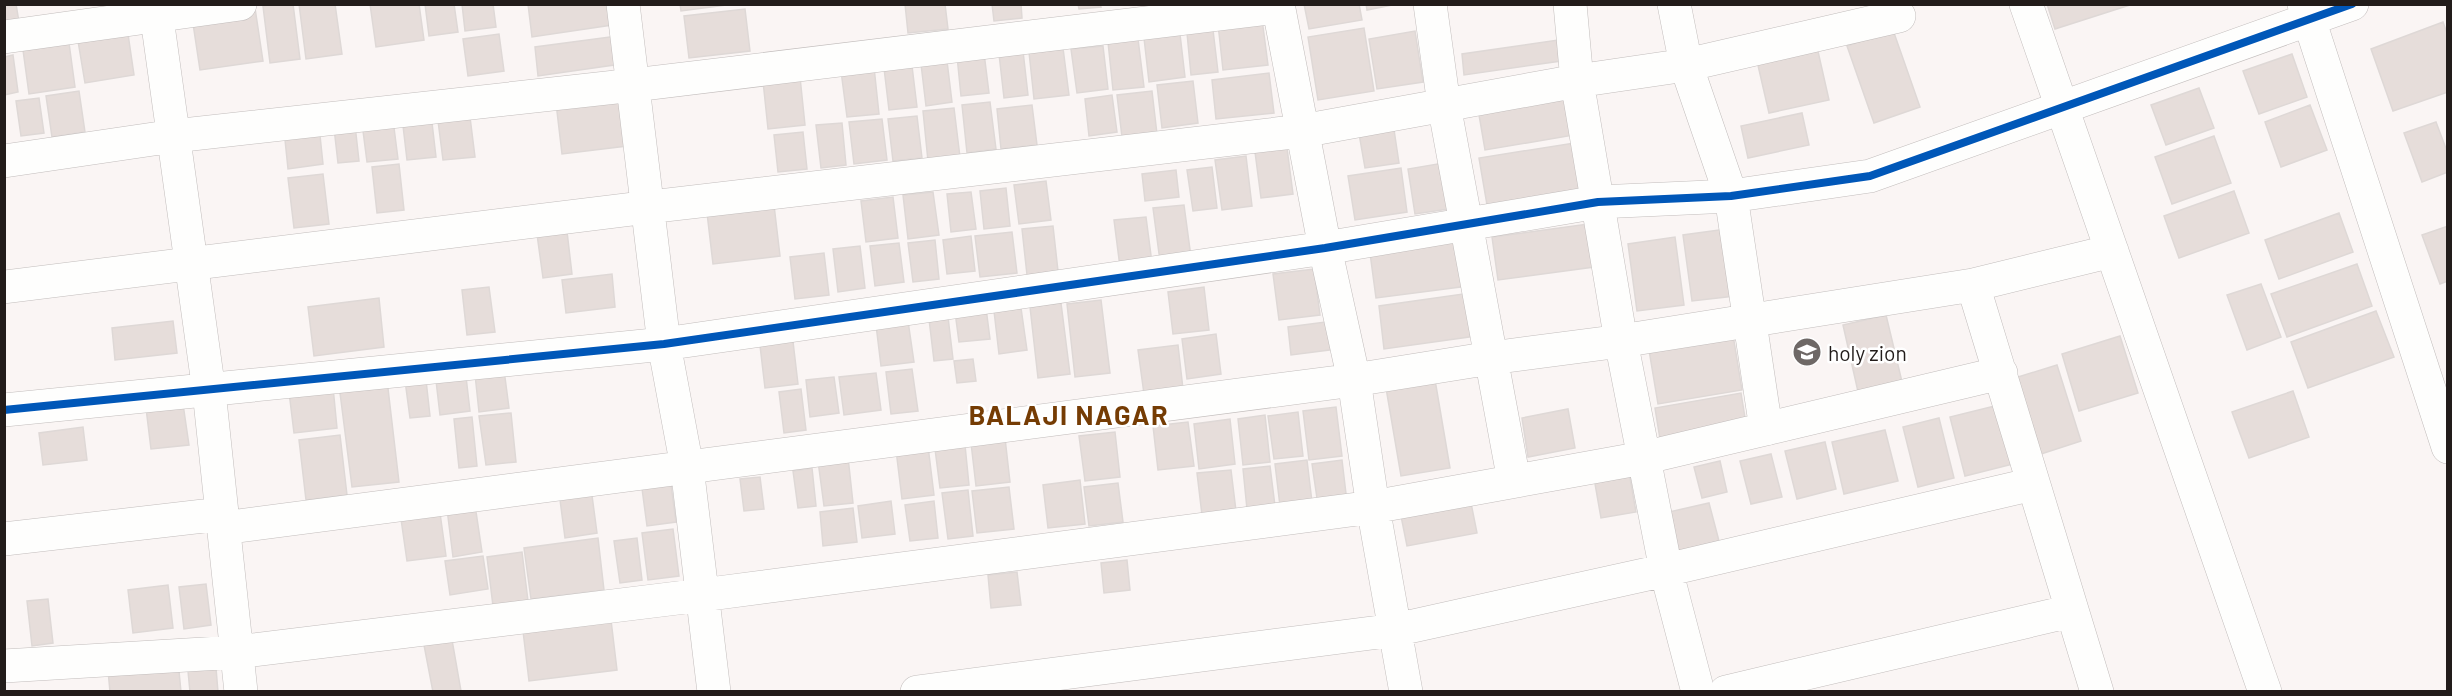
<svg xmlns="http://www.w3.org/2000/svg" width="2452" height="696" font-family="Barlow,sans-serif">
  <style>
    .building { fill: #e6ddda; stroke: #ded8d6; stroke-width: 1.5 }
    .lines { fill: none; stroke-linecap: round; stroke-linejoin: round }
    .street-casing { stroke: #c2bdbc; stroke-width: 34 }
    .street { stroke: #fefefd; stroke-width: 33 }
    .cycleway-casing { stroke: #fff; stroke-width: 11 }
    .cycleway { stroke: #0057b8; stroke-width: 8 }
    .labels { text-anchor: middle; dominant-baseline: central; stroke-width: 5; stroke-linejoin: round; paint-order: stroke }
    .poi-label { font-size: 21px; fill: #221c1a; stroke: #fff; text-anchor: start }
    .district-label { font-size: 27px; font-weight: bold; letter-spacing: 1.5px; fill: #753c04; stroke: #fff }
  </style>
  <rect width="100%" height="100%" fill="#faf5f4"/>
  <path class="building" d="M4,4H16L19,22L4,24Z
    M274,4H293L300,59L270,63L263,6Z
    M299,4H335L342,54L306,59Z
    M370,4H419L424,40L376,47Z
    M425,4H454L458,32L429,36Z
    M462,4H493L496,27L465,31Z
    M528,4H609L612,25L532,37Z
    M680,4H734L681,11Z
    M905,4H945L948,29L908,33Z
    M992,4H1021L1022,18L994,21Z
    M1078,4H1100L1101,7L1079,9Z
    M1304,4H1359L1362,20L1309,29Z
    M1366,4H1397L1367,10Z
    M2047,4H2133L2055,29Z
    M255,8L263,61L200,70L192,17Z
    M745,9L750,51L689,58L684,16Z
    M1262,19L1268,65L1223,70L1218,24Z
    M2443,22L2448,36V92L2393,111L2371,49Z
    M1364,28L1374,91L1318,100L1308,37Z
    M1213,30L1218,72L1191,75L1187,33Z
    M1893,30L1920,107L1874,123L1847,46Z
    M1415,31L1423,82L1377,89L1369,39Z
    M128,34L134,75L85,83L78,41Z
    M499,34L504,71L468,76L463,39Z
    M1180,34L1185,77L1149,82L1144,38Z
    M617,36L621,64L538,76L535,47Z
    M1138,39L1144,87L1113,90L1108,42Z
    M1558,40L1561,61L1464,75L1462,54Z
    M69,43L75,87L29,94L23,50Z
    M1103,46L1108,89L1077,93L1071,49Z
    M1817,47L1829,100L1769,113L1757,61Z
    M1063,48L1069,95L1034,99L1029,52Z
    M1023,51L1028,95L1004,98L999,54Z
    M984,53L989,93L961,96L957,56Z
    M2292,54L2307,97L2259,114L2243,71Z
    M13,55L18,92L4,95V57Z
    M947,61L952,102L926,106L921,64Z
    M912,66L917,107L889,110L884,68Z
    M874,67L879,114L847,117L841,71Z
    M1269,73L1274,113L1216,119L1212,80Z
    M800,77L805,125L768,129L763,81Z
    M1193,81L1198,123L1162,128L1157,85Z
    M2199,88L2214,128L2166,145L2151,105Z
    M79,91L85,132L52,137L46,96Z
    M1152,91L1157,134L1122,137L1117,95Z
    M622,95L627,146L562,154L556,103Z
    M1112,95L1117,132L1089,136L1085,99Z
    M1567,95L1574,135L1485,150L1478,109Z
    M39,98L44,133L21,136L16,101Z
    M990,102L996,149L967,153L962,105Z
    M1032,105L1037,145L1001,149L997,109Z
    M2310,105L2327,150L2281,167L2265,122Z
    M954,108L960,157L928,161L923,111Z
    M469,109L475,157L443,160L437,113Z
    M1802,113L1809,145L1748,158L1741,126Z
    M431,114L436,157L407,160L402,117Z
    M917,116L922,158L893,161L888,119Z
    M882,119L887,160L854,164L849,122Z
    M393,120L398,159L367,162L362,123Z
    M2436,122L2448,154V172L2422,182L2404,133Z
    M842,123L846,165L821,168L816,125Z
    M1393,123L1399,163L1365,168L1358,128Z
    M355,125L359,161L338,163L334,128Z
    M319,126L323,164L288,169L284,130Z
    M803,132L807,169L778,172L774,135Z
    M2214,136L2231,183L2172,204L2155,157Z
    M1574,143L1581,191L1487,205L1479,158Z
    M1287,148L1293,194L1261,198L1255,152Z
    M1246,156L1252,206L1222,210L1215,160Z
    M1449,162L1455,208L1415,214L1408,169Z
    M399,164L404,210L377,213L372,167Z
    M1212,167L1217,208L1193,211L1187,170Z
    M1401,168L1407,212L1355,220L1348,176Z
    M1176,170L1179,197L1145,201L1142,174Z
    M323,174L329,224L294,228L288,178Z
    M1046,181L1051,220L1019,224L1014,185Z
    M1006,188L1010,226L984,229L980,191Z
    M2234,191L2249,233L2179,258L2164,216Z
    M933,192L939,235L908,239L903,195Z
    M971,192L976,229L951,232L947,194Z
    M893,197L898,238L866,242L861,201Z
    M774,205L780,256L713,264L707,213Z
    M1184,205L1191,257L1160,261L1153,208Z
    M2339,213L2353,252L2279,279L2265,240Z
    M1146,217L1152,263L1120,267L1114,220Z
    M566,223L572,274L543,278L536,227Z
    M1588,224L1594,267L1498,280L1492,237Z
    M1053,226L1058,271L1027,275L1022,229Z
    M2448,226V281L2440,284L2422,235Z
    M1726,229L1735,296L1692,301L1683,235Z
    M1012,232L1017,273L980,277L975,236Z
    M971,236L975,271L947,274L943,240Z
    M1675,237L1684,305L1637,311L1628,244Z
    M935,240L939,279L913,282L908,243Z
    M1462,240L1468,286L1376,298L1370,253Z
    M899,243L904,282L875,286L870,246Z
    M860,246L865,288L838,292L833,249Z
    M824,253L829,295L795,299L790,257Z
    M2357,264L2372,306L2287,337L2271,294Z
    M1314,269L1320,315L1279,320L1273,274Z
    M612,274L615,307L566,313L562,280Z
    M2261,284L2281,337L2247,350L2227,295Z
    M489,287L495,332L467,335L462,290Z
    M1204,287L1209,330L1173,334L1168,292Z
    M1470,293L1476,336L1384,349L1379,306Z
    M379,298L384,347L314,356L308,307Z
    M1101,300L1110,373L1075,377L1067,304Z
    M1061,303L1070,374L1038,378L1030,307Z
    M986,308L990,339L959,342L955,312Z
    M1021,308L1027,350L999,354L994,311Z
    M2376,311L2394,357L2308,388L2291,342Z
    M1886,315L1903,386L1859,396L1843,325Z
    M948,317L953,359L934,361L929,319Z
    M173,321L177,353L115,360L112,328Z
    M908,321L914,362L881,366L876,325Z
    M1333,321L1337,349L1291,355L1288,327Z
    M792,333L798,384L765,388L759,337Z
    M1216,334L1221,374L1187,379L1182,339Z
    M1733,335L1742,390L1658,404L1649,350Z
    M2120,336L2138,393L2079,411L2062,354Z
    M1178,345L1183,389L1144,394L1138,350Z
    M973,359L976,381L957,383L954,361Z
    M503,362L509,408L479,412L474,365Z
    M2057,365L2081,441L2041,454L2018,377Z
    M465,368L470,411L440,415L435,372Z
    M912,369L918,411L891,414L886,372Z
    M425,371L430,416L410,418L404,373Z
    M876,373L881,410L844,415L839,377Z
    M1434,374L1450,468L1401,476L1385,382Z
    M834,377L839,413L810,417L806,380Z
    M387,380L399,482L352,487L339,385Z
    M333,387L337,428L294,433L289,392Z
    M801,389L806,430L784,433L779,392Z
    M2293,391L2309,437L2249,458L2232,412Z
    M1741,393L1746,424L1660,439L1655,408Z
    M2007,403L2021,462L1965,476L1950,417Z
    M183,404L189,445L151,449L146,408Z
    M1336,407L1342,456L1309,460L1303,411Z
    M1568,409L1575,448L1528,457L1522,418Z
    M1298,412L1303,456L1274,459L1268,416Z
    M511,413L516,462L486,465L479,416Z
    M1265,415L1270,462L1243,465L1238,419Z
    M472,417L477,466L459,468L454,419Z
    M1939,418L1954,478L1918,487L1903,427Z
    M1230,419L1235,464L1199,469L1194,424Z
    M1188,422L1194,466L1158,470L1153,426Z
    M83,427L87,460L43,465L39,433Z
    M1885,430L1898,481L1844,494L1832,442Z
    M1115,432L1120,477L1085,481L1079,436Z
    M340,435L347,495L306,500L299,440Z
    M1005,438L1010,482L976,486L971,443Z
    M1825,442L1836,489L1797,499L1785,451Z
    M965,445L969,485L940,488L935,449Z
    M928,446L934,495L902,499L896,450Z
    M1771,454L1782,497L1751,504L1740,461Z
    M848,457L853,503L824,506L818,461Z
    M1307,460L1312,502L1280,506L1275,464Z
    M1342,460L1347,502L1318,505L1312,464Z
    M1720,461L1727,492L1702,498L1694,467Z
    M1270,466L1275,506L1247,509L1243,469Z
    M812,468L816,506L798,508L793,471Z
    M1231,470L1236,511L1202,515L1197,473Z
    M1629,472L1636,512L1601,518L1594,478Z
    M670,477L676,522L647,526L641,481Z
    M760,477L764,509L744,511L740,479Z
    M1080,480L1085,524L1048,528L1043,485Z
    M1118,483L1123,522L1089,526L1084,487Z
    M1009,487L1014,529L977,533L972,491Z
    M591,488L597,533L565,538L559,492Z
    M968,490L973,536L948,539L942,493Z
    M1470,498L1477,533L1407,546L1400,511Z
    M891,501L895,534L862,538L858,506Z
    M934,501L938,538L910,541L905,505Z
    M1709,503L1719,541L1678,551L1669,512Z
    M475,505L482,552L453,557L447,509Z
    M853,508L857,542L823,546L820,512Z
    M440,513L446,556L407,561L401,519Z
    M673,529L679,576L648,580L642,533Z
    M598,538L604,590L531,599L524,548Z
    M637,538L642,580L620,583L614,541Z
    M522,552L528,601L493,606L487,557Z
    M483,556L488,589L450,595L445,561Z
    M1127,560L1130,590L1104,593L1101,563Z
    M1017,572L1021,605L991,608L988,575Z
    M206,584L211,625L184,629L179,587Z
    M168,585L173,628L133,633L128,590Z
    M48,599L53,643L32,646L27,601Z
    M611,620L617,670L529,681L523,631Z
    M452,640L461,691L433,692L424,645Z
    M178,661L181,692H110L108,670Z
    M216,668L218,692H190L188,671Z"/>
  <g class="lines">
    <g class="street-casing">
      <path id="street" d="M155,4L209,391L241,692
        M623,4L664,344L687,467L714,692
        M1278,4L1325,248L1354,380L1373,507L1406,692
        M1430,4L1444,105L1514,481
        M1570,4L1577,81L1621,341L1666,570L1698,692
        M1674,4L1686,65L1731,196L1766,429
        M2026,4L2265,692
        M2304,4L2448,447
        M4,37L240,4
        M4,161L174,136L634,85L1278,7
        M1973,285L2097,692
        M4,287L649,207L1302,131L1577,81L1686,65L1899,16
        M4,410L664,344L1325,248L1598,202L1731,196L1870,176L2352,4
        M223,528L1354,380L1491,358L1621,341L1973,285L2112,251
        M4,539L221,514
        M4,666L237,652L702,595L1373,507L1643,458L2001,373
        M917,692L1395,630L1666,570L2033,484
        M1726,692L2071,611"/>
    </g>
    <use href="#street" class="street"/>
    <g class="cycleway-casing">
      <path id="cycleway" d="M4,410L664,344L1325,248L1598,202L1731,196L1870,176L2352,4"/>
    </g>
    <use href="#cycleway" class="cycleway"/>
  </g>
  <defs>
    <g id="school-disc" transform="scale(1.5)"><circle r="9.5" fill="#6e6866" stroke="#fff"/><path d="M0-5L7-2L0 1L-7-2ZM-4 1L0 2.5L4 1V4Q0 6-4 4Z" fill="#fff"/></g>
  </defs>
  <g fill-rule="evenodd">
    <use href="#school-disc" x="1807" y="352"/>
  </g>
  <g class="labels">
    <g class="poi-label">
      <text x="1828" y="352">holy zion</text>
    </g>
    <g class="district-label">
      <text x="1069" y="414">BALAJI NAGAR</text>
    </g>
  </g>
  <rect width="2452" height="696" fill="none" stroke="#221c1a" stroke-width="12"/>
</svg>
